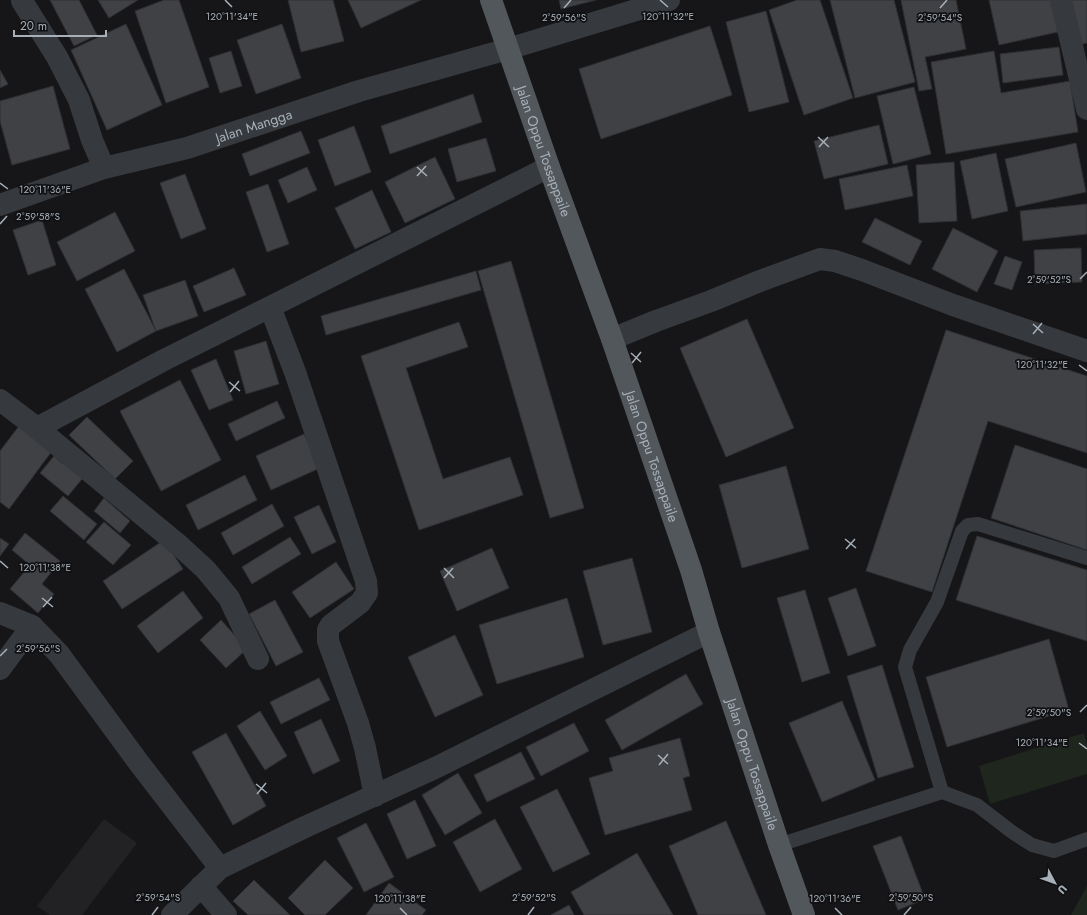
<svg xmlns="http://www.w3.org/2000/svg" width="1087" height="915" font-family="Jost,sans-serif">
  <style>
    .built { fill: #222225 }
    .green { fill: #1e261d }
    .building { fill: #404145; stroke: #2f3034 }
    .lines { fill: none; stroke-linecap: round; stroke-linejoin: round }
    .service { stroke: #36393d; stroke-width: 14 }
    .minor { stroke: #36393d; stroke-width: 22 }
    .tertiary { stroke: #36393d; stroke-width: 22 }
    .primary { stroke: #52575c; stroke-width: 22 }
    .ticks { fill: none; stroke: #a7b0b9; stroke-width: 1.5 }
    .labels { text-anchor: middle; dominant-baseline: central; stroke-width: 3.5; stroke-linejoin: round; paint-order: stroke }
    .street-label { font-size: 14px; fill: #a7b0b9; stroke: #111113 }
    .ticks-label { font-size: 10px; text-anchor: middle; fill: #a7b0b9; stroke: #111113; stroke-width: 3.5; stroke-linejoin: round; paint-order: stroke }
  </style>
  <rect width="100%" height="100%" fill="#161618"/>
  <path class="built" d="M104,819L137,843L82,915H50L37,906Z"/>
  <path class="green" d="M1084,733L1087,744V774L990,804L979,766Z
    M1087,886V915H1071Z"/>
  <path class="building" d="M50,0H79L97,35L74,46Z
    M98,0H138L109,18Z
    M164,0H179L209,87L166,103L135,11Z
    M288,0H333L344,41L301,52Z
    M348,0H421L361,28Z
    M559,0H596L561,9Z
    M797,0H820L853,98L804,115L769,10Z
    M830,0H894L915,82L855,98Z
    M901,0H956L966,49L925,57L932,89L919,91Z
    M989,0H1051L1058,32L999,45Z
    M1070,0H1087V43L1081,44Z
    M766,11L789,102L749,112L726,22Z
    M126,24L162,105L107,130L71,50Z
    M282,24L301,78L256,94L237,40Z
    M710,26L732,95L601,139L579,69Z
    M1059,47L1063,75L1003,83L1000,54Z
    M231,51L242,86L220,93L209,58Z
    M994,51L1001,93L1070,81L1078,132L946,154L931,62Z
    M0,70L8,84L0,88Z
    M53,86L70,149L12,165L0,121V101Z
    M914,87L931,154L893,164L877,96Z
    M473,94L482,122L390,154L381,126Z
    M879,125L888,164L824,179L814,141Z
    M354,126L371,172L335,186L318,140Z
    M301,131L310,153L250,176L242,154Z
    M486,138L496,171L457,182L448,149Z
    M1076,143L1086,192L1016,207L1005,159Z
    M996,153L1008,211L972,219L960,161Z
    M435,157L455,199L405,223L385,182Z
    M954,162L957,221L919,223L916,165Z
    M907,165L913,196L845,210L839,179Z
    M307,167L317,190L288,203L278,180Z
    M185,174L206,229L181,239L160,183Z
    M268,184L289,244L267,252L246,192Z
    M372,190L391,232L355,249L335,208Z
    M1087,204V234L1023,241L1020,211Z
    M115,212L135,251L77,281L57,242Z
    M875,218L922,241L910,265L862,242Z
    M42,220L56,265L28,275L13,230Z
    M953,228L998,251L977,292L932,269Z
    M1081,248L1082,282L1035,284L1034,250Z
    M1005,256L1022,262L1012,290L994,284Z
    M511,261L584,508L550,518L478,271Z
    M234,268L246,295L204,312L193,286Z
    M124,269L156,331L117,352L85,289Z
    M476,271L481,290L326,335L321,316Z
    M185,280L198,316L156,331L143,295Z
    M747,319L794,428L726,457L680,348Z
    M459,322L468,347L406,368L443,479L510,457L523,495L419,530L361,356Z
    M946,330L1087,376V453L988,421L932,592L866,571Z
    M266,341L279,384L246,394L234,351Z
    M216,359L233,400L209,410L191,370Z
    M180,380L221,460L161,491L120,411Z
    M277,401L285,418L236,441L228,424Z
    M87,417L133,461L115,479L69,435Z
    M19,426L52,451L9,509L0,502V451Z
    M304,434L320,468L271,490L256,456Z
    M1015,445L1087,469V550L991,518Z
    M54,456L63,464L68,457L87,473L68,496L40,473Z
    M786,466L809,549L742,568L719,485Z
    M245,475L257,500L198,530L186,505Z
    M63,496L97,524L84,540L50,511Z
    M104,498L130,521L120,533L94,511Z
    M272,504L284,526L233,555L221,533Z
    M319,505L336,542L312,554L294,517Z
    M104,522L131,545L113,565L86,542Z
    M25,533L60,561L42,584L54,594L38,613L10,589L30,565L12,550Z
    M977,536L1087,570V641L956,600Z
    M290,537L301,554L252,584L242,567Z
    M0,538L9,544L0,556Z
    M164,540L183,569L122,609L103,581Z
    M492,548L509,588L457,611L440,571Z
    M632,558L652,632L603,645L583,571Z
    M336,562L354,589L310,618L292,592Z
    M856,588L876,646L848,656L828,598Z
    M805,590L830,673L802,682L777,598Z
    M183,591L203,618L158,653L137,626Z
    M567,598L584,657L497,684L479,625Z
    M275,600L303,652L276,666L249,614Z
    M221,620L247,649L226,668L200,640Z
    M455,635L483,695L435,717L408,657Z
    M1049,639L1069,710L947,747L926,677Z
    M882,665L914,767L878,778L847,676Z
    M686,674L703,704L622,750L605,720Z
    M319,678L330,700L281,724L270,702Z
    M842,701L875,780L822,802L789,723Z
    M260,711L287,756L265,770L237,726Z
    M321,719L340,761L313,774L294,732Z
    M574,723L589,751L541,776L526,747Z
    M226,733L266,806L233,825L192,752Z
    M680,738L690,776L683,778L692,810L605,835L589,778L613,771L609,758Z
    M521,752L535,779L487,802L474,775Z
    M458,773L482,813L445,835L422,795Z
    M557,789L590,854L553,872L520,807Z
    M415,800L436,846L407,859L387,814Z
    M495,819L522,869L480,892L453,842Z
    M726,821L766,915H698L669,846Z
    M366,823L394,877L364,892L337,838Z
    M901,836L925,899L898,910L873,846Z
    M637,853L673,915H584L571,892Z
    M325,860L353,888L325,915H305L288,898Z
    M254,880L290,915H248L233,901Z
    M389,883L426,910L422,915H366Z
    M569,905L574,915H551Z"/>
  <g class="lines">
    <path class="service" d="M942,792L905,667L910,650L937,602L962,531L968,525L978,524L1087,558
      M779,845L942,792L977,805L1012,832L1032,845L1054,851L1087,839"/>
    <path class="minor" d="M1061,0L1087,109
      M22,1L57,57L79,100L92,140L104,168
      M612,339L656,321L711,301L760,281L820,259L835,261L862,270L953,305L1087,351
      M0,400L37,428L180,546L206,570L229,598L258,659
      M37,428L164,360L270,307
      M0,613L32,626L59,654L139,763L220,868
      M0,669L32,626
      M375,796L365,748L358,723L328,641V630L331,625L360,603L367,593L366,581L295,372L270,307L549,167
      M201,886L226,915
      M172,915L220,868L305,827L435,768L709,632"/>
    <path class="tertiary" id="s1" d="M0,205L104,168L187,148L359,91L508,49L669,0"/>
    <path class="primary" id="s2" d="M491,0L549,167L612,339L691,570L709,632L779,845L804,915"/>
  </g>
  <path class="ticks" d="M225,0L232,7M660,0L668,7M564,8L571,0M940,8L947,0M818,137L829,147M819,147L828,137M417,167L427,176M417,176L426,166M0,183L8,189M0,224L7,216M1080,279L1087,272M1033,324L1043,333M1033,334L1042,323M631,353L641,362M632,363L641,352M1079,365L1087,371M229,382L240,391M230,392L239,381M845,539L856,548M846,549L855,539M0,561L8,568M444,568L454,578M444,578L453,568M42,598L53,607M43,607L52,597M0,656L7,649M1080,712L1087,705M1079,743L1087,749M658,755L668,764M659,765L668,754M256,784L267,793M257,794L266,783M400,908L407,915M835,908L842,915M152,915L158,907M528,915L534,907M904,915L911,907"/>
  <g class="labels">
    <g class="street-label">
      <text stroke="none"><textPath href="#s1" startOffset="266">Jalan Mangga</textPath></text>
      <text stroke="none"><textPath href="#s2" startOffset="160">Jalan Oppu Tossappaile</textPath></text>
      <text stroke="none"><textPath href="#s2" startOffset="484">Jalan Oppu Tossappaile</textPath></text>
      <text stroke="none"><textPath href="#s2" startOffset="808">Jalan Oppu Tossappaile</textPath></text>
    </g>
  </g>
  <g class="ticks-label">
    <text x="232" y="20">120°11'34"E</text>
    <text x="668" y="20">120°11'32"E</text>
    <text x="564" y="21">2°59'56"S</text>
    <text x="940" y="21">2°59'54"S</text>
    <text x="45" y="193">120°11'36"E</text>
    <text x="38" y="220">2°59'58"S</text>
    <text x="1049" y="283">2°59'52"S</text>
    <text x="1042" y="368">120°11'32"E</text>
    <text x="45" y="571">120°11'38"E</text>
    <text x="38" y="652">2°59'56"S</text>
    <text x="1049" y="716">2°59'50"S</text>
    <text x="1042" y="746">120°11'34"E</text>
    <text x="158" y="901">2°59'54"S</text>
    <text x="534" y="901">2°59'52"S</text>
    <text x="911" y="901">2°59'50"S</text>
    <text x="400" y="902">120°11'38"E</text>
    <text x="835" y="902">120°11'36"E</text>
  </g>
  <g transform="translate(1055 883) rotate(131)" stroke="#111113" stroke-width="3" paint-order="stroke">
  <path d="M0-3L7 15L0 10L-7 15Z" fill="#a7b0b9"/>
  <text y="-6" font-size="11" font-weight="bold" text-anchor="middle" fill="#a7b0b9">U</text>
  </g>
  <path d="M14 30v6h92v-6" fill="none" stroke="#a7b0b9" stroke-width="2"/>
  <text x="20" y="30" font-size="12" fill="#a7b0b9" stroke="#111113" stroke-width="3" paint-order="stroke">20 m</text>
</svg>
